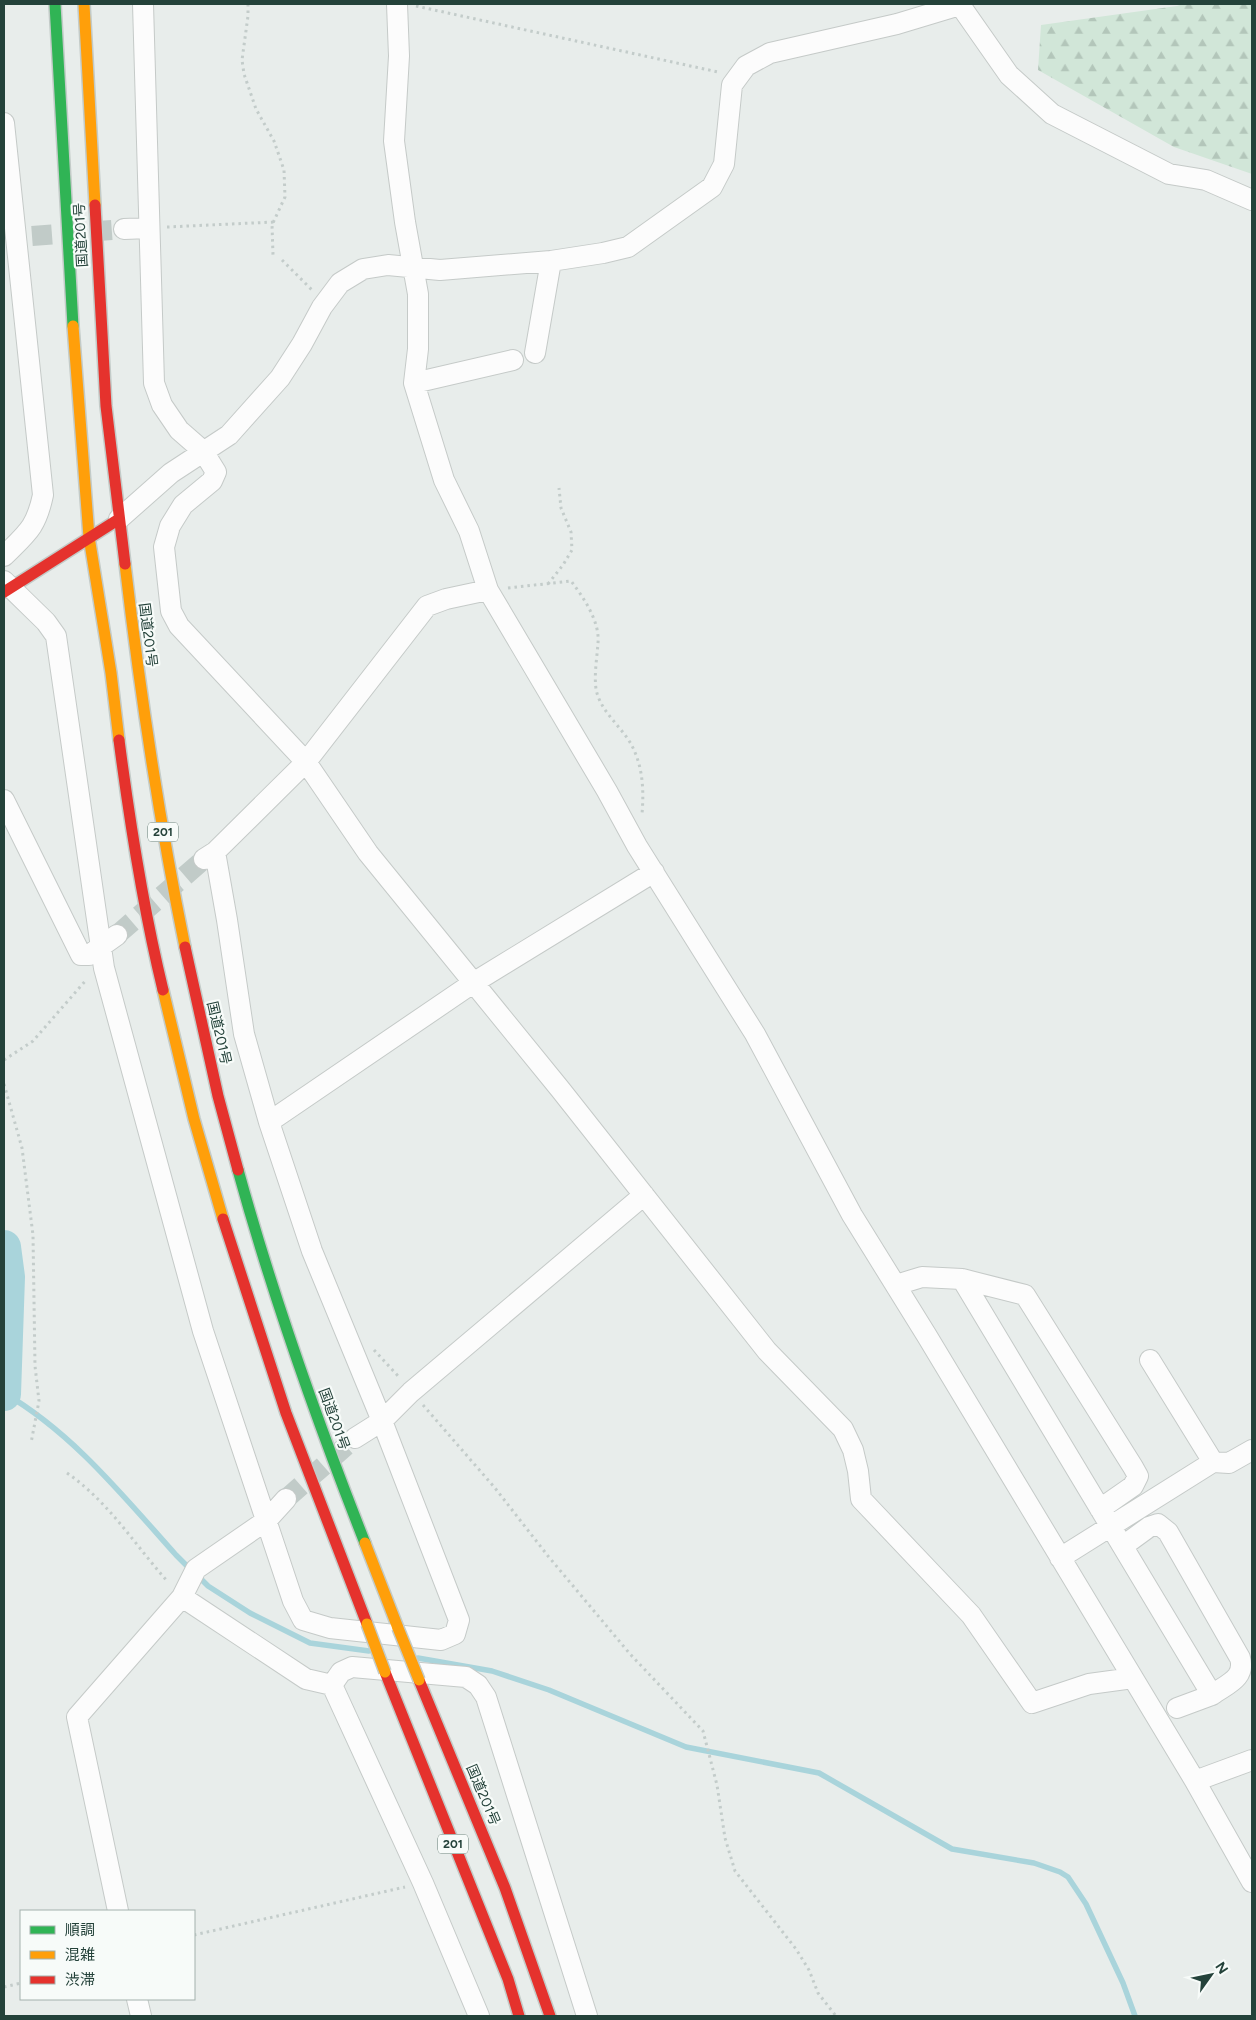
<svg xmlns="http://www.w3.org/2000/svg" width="1256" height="2020" font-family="Figtree,'Noto Sans JP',sans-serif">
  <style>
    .forest { fill: url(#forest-firs) }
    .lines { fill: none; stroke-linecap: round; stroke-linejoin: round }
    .stream { stroke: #a9d4db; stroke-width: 5.5 }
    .river { stroke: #a9d4db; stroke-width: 34 }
    .street-tunnel { stroke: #c1cbc8; stroke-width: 20; stroke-dasharray: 20 10; stroke-linecap: butt }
    .street-casing { stroke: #c5cac8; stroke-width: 22 }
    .fast-casing { stroke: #c3cbc8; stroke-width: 14 }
    .slow-casing { stroke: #c3cbc8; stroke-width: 14 }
    .jam-casing { stroke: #c3cbc8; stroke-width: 14 }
    .path { stroke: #c3ccca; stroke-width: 3; stroke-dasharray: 2.5 4; stroke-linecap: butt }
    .street { stroke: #fcfcfc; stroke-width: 20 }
    .fast { stroke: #30b455; stroke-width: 11 }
    .slow { stroke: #ff9f0a; stroke-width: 11 }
    .jam { stroke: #e5322d; stroke-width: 11 }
    .slow-bridge-casing { stroke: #c3ccc9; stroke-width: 14; stroke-linecap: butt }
    .slow-bridge { stroke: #ff9f0a; stroke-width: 11 }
    .labels { text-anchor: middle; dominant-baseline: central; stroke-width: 4.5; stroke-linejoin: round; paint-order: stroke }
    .shield { fill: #f7fbf9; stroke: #637a73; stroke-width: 1 }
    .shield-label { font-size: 12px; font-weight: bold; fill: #24423a }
    .street-label { font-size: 14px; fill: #24423a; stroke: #f7fbf9 }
  </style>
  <defs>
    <pattern id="forest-firs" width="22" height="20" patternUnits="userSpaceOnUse" patternTransform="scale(1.25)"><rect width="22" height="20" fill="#d1e6d8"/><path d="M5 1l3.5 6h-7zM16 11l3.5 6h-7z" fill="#b3c6ba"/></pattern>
  </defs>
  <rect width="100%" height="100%" fill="#e8edeb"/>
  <path class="forest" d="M1182,4H1252V174L1174,147L1038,70L1041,25L1177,6Z"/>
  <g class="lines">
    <path class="stream" d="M4,1393C73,1433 124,1497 176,1555L191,1570
      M198,1576L208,1586L250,1613L310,1643L369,1651
      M418,1658L492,1671L549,1690L686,1747L819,1773L952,1849L1034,1863L1060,1872L1068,1877L1086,1904L1123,1983L1135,2016"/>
    <path class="river" d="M4,1247L8,1277L4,1394"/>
    <path class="street-tunnel" d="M32,236L124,229
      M117,935L203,860
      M286,1499L355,1438"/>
    <g class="street-casing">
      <path id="street" d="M143,4L154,383L162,405L179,430L203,451L216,472L212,481L183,505L170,526L164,547L171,611L179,626L306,762L368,853L560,1089L767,1351L843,1429L853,1450L858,1471L861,1499L971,1615L1032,1703L1089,1684L1133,1678
        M397,4L399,56L394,141L405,222L418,294V349L414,383L444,480L469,531L488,590L607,791L637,846L755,1034L852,1215L927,1336L1195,1781L1252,1882
        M4,123L43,495C36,528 27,533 4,556
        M124,229L149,228
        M535,353L551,261
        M414,383L513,360
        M119,519L171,473L229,435L280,378L302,344L322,307L340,283L363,269L388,265L440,270L551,261L603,253L628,247L712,187L724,164L732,85L746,66L770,53L897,24L960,5L1009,75L1052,114L1169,174L1206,180L1252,200
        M4,581L46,622L56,636L104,968L203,1331L293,1601L303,1620L330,1628L441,1640L455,1634L459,1620L382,1421L312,1251L269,1122L244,1034L227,920L215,852
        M4,800L81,955H89L117,935
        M204,859L215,852L306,762L427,606L446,599L488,590
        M269,1122L473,983L654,872
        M896,1285L922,1277L962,1279
        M355,1438L382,1421L411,1392L644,1195
        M1213,1462L1229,1463L1252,1450
        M1100,1509L1133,1486L1138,1476L1133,1467L1025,1295L962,1279L1212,1695C1227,1684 1246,1678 1240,1658L1168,1532L1158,1524L1149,1527L1123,1546
        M1060,1558L1213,1462L1150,1360
        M182,1597L306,1679L332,1685
        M332,1685L341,1672L352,1667L466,1677L478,1685L486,1697L587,2016
        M332,1685L423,1883L479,2016
        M1177,1708L1212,1695
        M1195,1781L1252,1760
        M118,1911L77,1717L182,1597L196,1569L267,1520L286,1499
        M137,1999L141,2016"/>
    </g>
    <g class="fast-casing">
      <path id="fast" d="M55,4L73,326
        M238,1170C273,1297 317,1421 365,1543"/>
    </g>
    <g class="slow-casing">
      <path id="slow" d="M84,4L95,205
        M73,326L89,537L111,673L119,740
        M125,564C140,692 159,820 185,947
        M163,990L194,1119L223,1219
        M365,1543L398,1628"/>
    </g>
    <g class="jam-casing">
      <path id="jam" d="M95,205L106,406L125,564
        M4,592L119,519
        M119,740C130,824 143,908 163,990
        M185,947L218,1096L238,1170
        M223,1219L286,1413L367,1624
        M385,1672L508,1979L519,2016
        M419,1680L505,1888L550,2016"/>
    </g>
    <path class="path" d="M248,4V16L242,60L244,74L256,109L274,141L284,170L285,197L272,225L273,255
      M416,6L718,72
      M167,227L274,222
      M282,260L312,290
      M548,584L563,565L572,550L571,532L561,508L559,488
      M508,588L571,581C584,598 600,622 598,643C597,658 594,674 596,689C600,711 620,725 631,744C643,766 644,790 642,814
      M4,1060L33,1041L87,979
      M4,1084L22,1148L33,1235L35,1366L39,1401L31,1443
      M374,1350L399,1377
      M423,1405L495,1488L548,1556L630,1654L703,1731L717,1785L725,1838L735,1871L796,1949L809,1970L818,1993L836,2016
      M67,1473C108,1501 135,1545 168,1582
      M194,1935L405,1887
      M4,1987L21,1983"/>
    <use href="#street" class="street"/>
    <use href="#fast" class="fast"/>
    <use href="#slow" class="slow"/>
    <use href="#jam" class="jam"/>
    <g class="slow-bridge-casing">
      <path id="slow-bridge" d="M367,1624L385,1672
        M398,1628L419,1680"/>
    </g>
    <use href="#slow-bridge" class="slow-bridge"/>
  </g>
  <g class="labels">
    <g class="shield">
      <rect x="148" y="822.5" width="30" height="19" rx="4"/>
      <rect x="438" y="1834.5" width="30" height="19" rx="4"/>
    </g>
    <g class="shield-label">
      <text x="163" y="832">201</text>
      <text x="453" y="1844">201</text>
    </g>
    <g class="street-label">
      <text transform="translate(81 235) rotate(-93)">国道201号</text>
      <text transform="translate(148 635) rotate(83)">国道201号</text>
      <text transform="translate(219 1033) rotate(77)">国道201号</text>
      <text transform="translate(334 1419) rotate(70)">国道201号</text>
      <text transform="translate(483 1795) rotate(67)">国道201号</text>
    </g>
  </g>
  <rect width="1256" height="2020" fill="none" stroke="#24423a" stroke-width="10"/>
  <rect x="20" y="1910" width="175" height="90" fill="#f7fbf9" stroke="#a3b1ad"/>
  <rect x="30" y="1926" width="25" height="8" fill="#30b455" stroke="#a3b1ad"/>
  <text x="65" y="1935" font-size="15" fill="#24423a">順調</text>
  <rect x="30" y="1951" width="25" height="8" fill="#ff9f0a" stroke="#a3b1ad"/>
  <text x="65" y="1960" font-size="15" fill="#24423a">混雑</text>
  <rect x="30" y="1976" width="25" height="8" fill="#e5322d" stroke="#a3b1ad"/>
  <text x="65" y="1985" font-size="15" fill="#24423a">渋滞</text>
  <g transform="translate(1211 1975) rotate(57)" stroke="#f7fbf9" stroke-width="4" paint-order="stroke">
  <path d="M0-4L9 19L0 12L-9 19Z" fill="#24423a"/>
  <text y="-8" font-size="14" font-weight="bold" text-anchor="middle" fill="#24423a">N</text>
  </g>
</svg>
